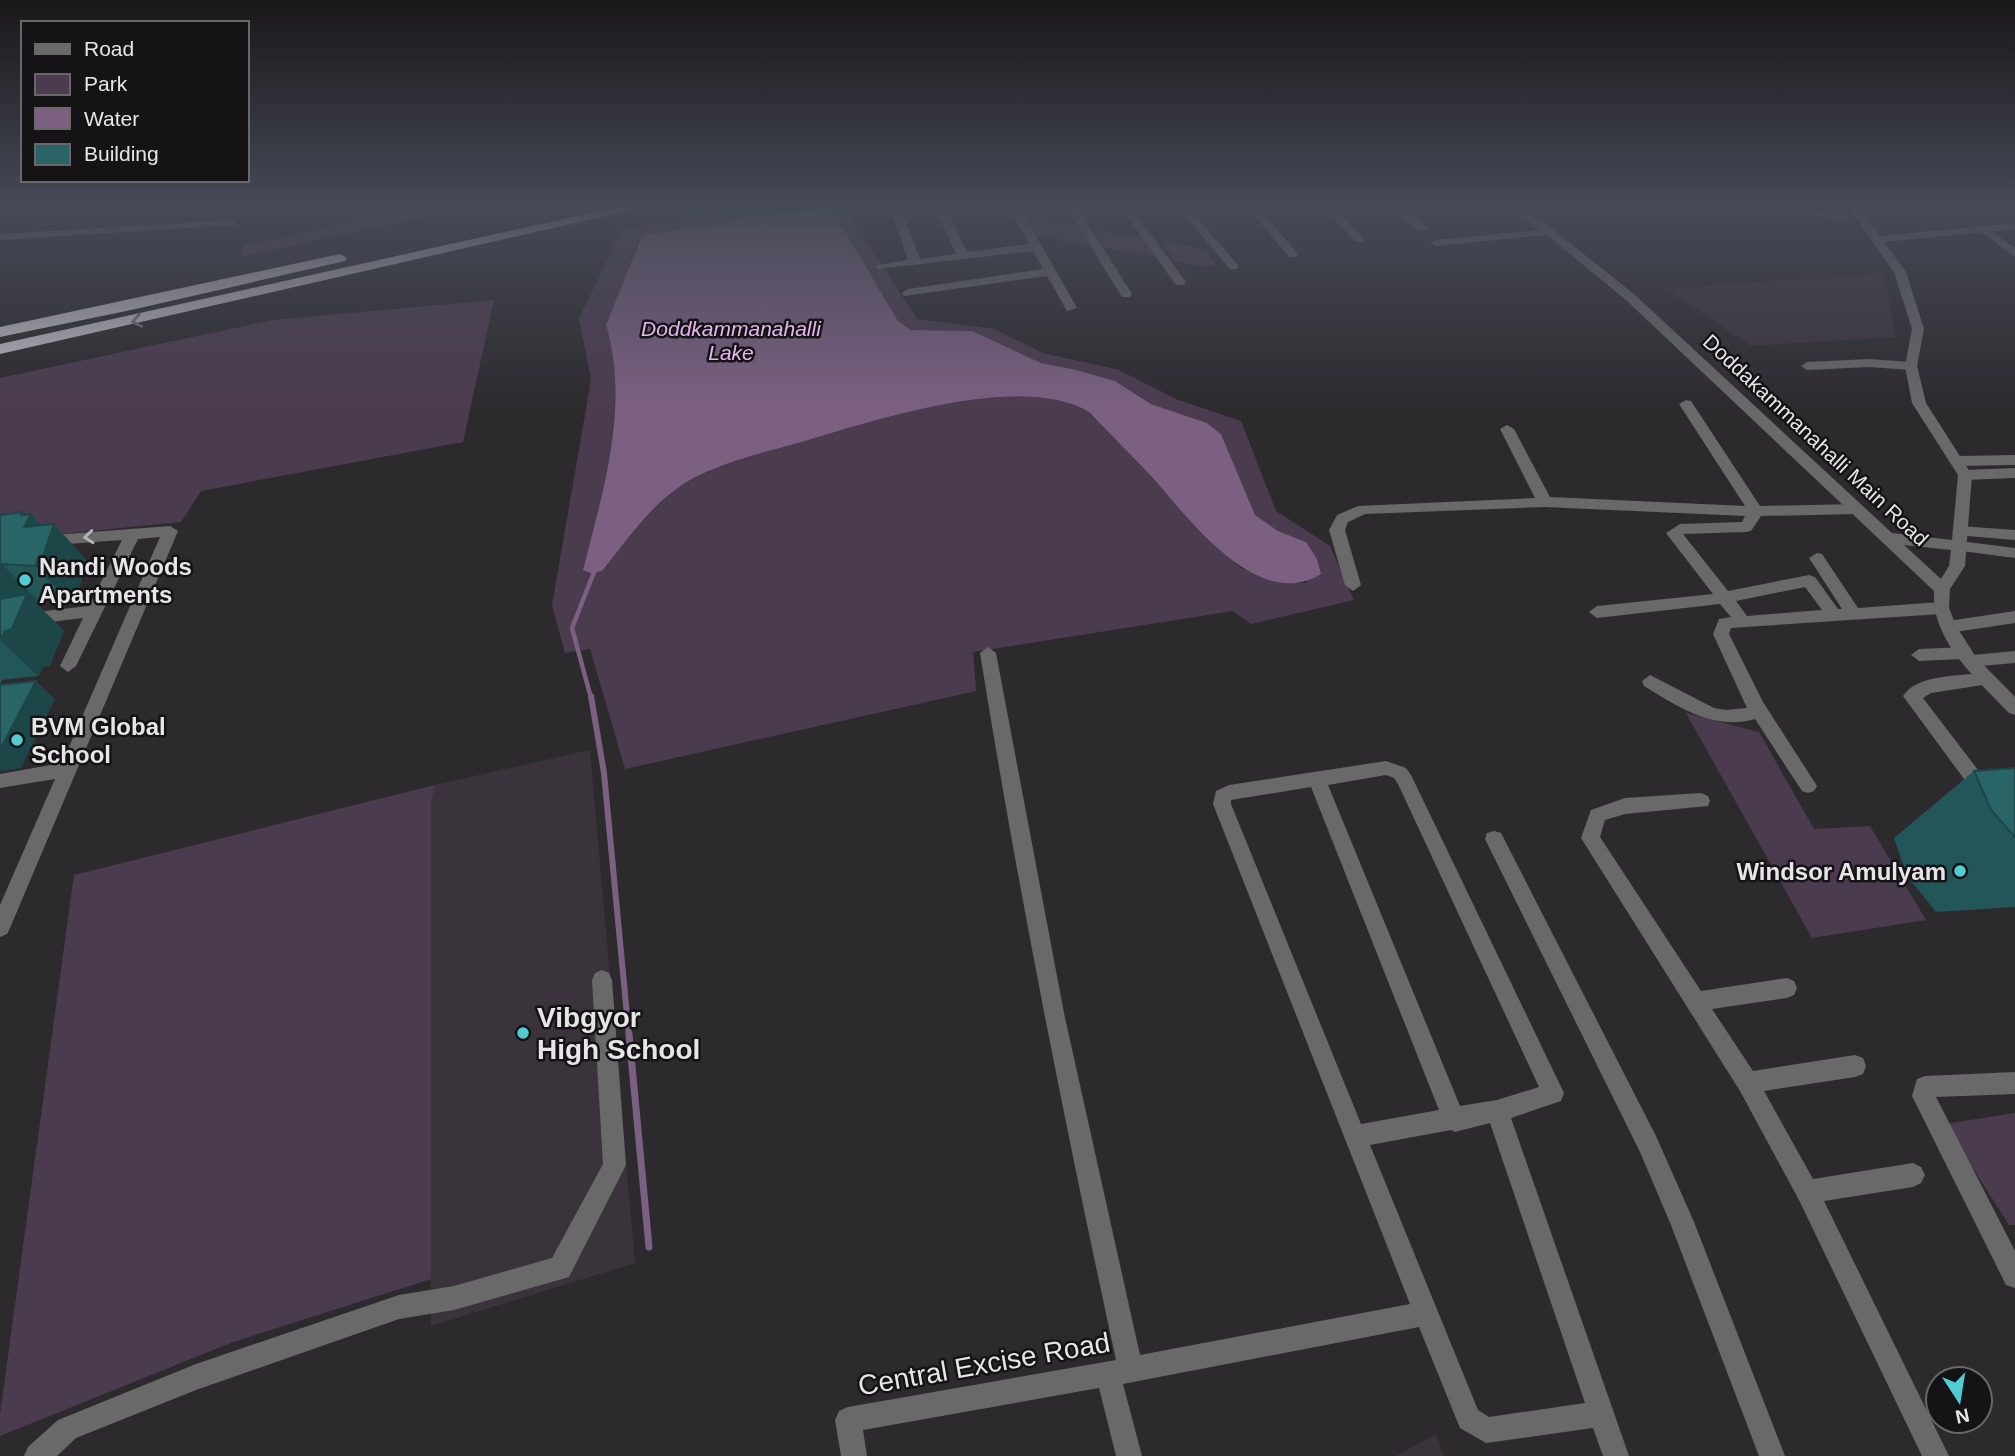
<svg xmlns="http://www.w3.org/2000/svg" width="2015" height="1456" font-family="Arial,sans-serif">
  <style>
    .built { fill: #3a333b }
    .green { fill: #4b3b4e; fill-rule: evenodd }
    .water { fill: #7c6082 }
    .lines { fill: none; stroke-linecap: round; stroke-linejoin: round }
    .stream-far3 { stroke: #7c6082; stroke-width: 3.5 }
    .stream-far2 { stroke: #7c6082; stroke-width: 4.5 }
    .stream-far1 { stroke: #7c6082; stroke-width: 6 }
    .stream { stroke: #7c6082; stroke-width: 7 }
    .minor { fill: #6a696a; fill-rule: evenodd }
    .tertiary { fill: #6a696a; fill-rule: evenodd }
    .motorway { fill: #c1bdc2; fill-rule: evenodd }
    .wall { fill: #235659 }
    .shaded-wall { fill: #1d4648 }
    .building { fill: #296467; stroke: #1d4648; stroke-width: 2 }
    .oneway { stroke: #747074 }
    .oneway2 { stroke: #b5b3b5 }
    .poi-dot { fill: #51ccd2; stroke: #151315; stroke-width: 2.5 }
    .labels { text-anchor: middle; dominant-baseline: central; stroke-width: 5; stroke-linejoin: round; paint-order: stroke }
    .far-water-label { font-size: 21px; font-style: italic; fill: #e5b7ef; stroke: #151315 }
    .far-street-label { font-size: 21px; fill: #e7e5e7; stroke: #151315 }
    .poi-label { font-size: 24px; font-weight: bold; fill: #e7e5e7; stroke: #151315; text-anchor: start }
    .near-poi-label { font-size: 28px; font-weight: bold; fill: #e7e5e7; stroke: #151315; text-anchor: start }
    .near-street-label { font-size: 28px; fill: #e7e5e7; stroke: #151315 }
  </style>
  <rect width="100%" height="100%" fill="#2d2a2e"/>
  <path class="built" d="M1884,273L1896,337L1751,346L1666,289Z
    M590,750L635,1263L431,1326V803L435,785Z
    M1436,1434L1444,1456H1396Z"/>
  <path class="green" d="M401,208H460L240,257L243,246L397,213Z
    M762,208H844L917,319L994,329L1043,353L1119,370L1176,399L1241,421L1276,511L1330,546L1354,600L1251,624L1233,611L973,652L976,691L625,769L590,649L565,653L552,605L591,380L579,318L622,229ZM826,209L833,211L898,321L911,330L972,331L1041,363L1078,370L1115,381L1151,404L1207,423L1221,434L1255,515L1278,531L1306,542V583L1278,582L1241,568L1089,412C1022,372 876,420 805,441C766,452 726,461 690,480C653,501 628,539 602,571L583,570C603,490 630,407 606,325L630,272L638,241Z
    M1025,216L1077,225L1090,245L1036,236Z
    M1094,230L1142,238L1156,256L1105,248Z
    M1161,241L1205,250L1216,265L1201,266L1174,261Z
    M494,300L463,442L201,491L181,522L0,540V378L273,320Z
    M1686,713L1759,732L1814,829L1870,826L1926,920L1812,938Z
    M435,785L431,803V1279L233,1342L0,1436V1414L74,875Z
    M2015,1113V1225H2009L1945,1124Z"/>
  <path class="water" d="M826,209L833,211L898,321L911,330L972,331L1041,363L1077,370L1115,381L1151,404L1207,423L1221,434L1255,515L1278,531L1306,542L1317,559L1321,574C1258,613 1189,519 1153,478C1132,456 1110,434 1089,412C1022,372 876,420 805,441C766,452 725,461 690,480C653,501 628,539 602,571L591,573L583,570C603,490 630,407 606,325L642,236L776,213Z"/>
  <g class="lines">
    <path class="stream-far3" d="M746,208L751,222"/>
    <path class="stream-far2" d="M591,698L572,628L596,567"/>
    <path class="stream-far1" d="M591,696L604,773L629,1036"/>
    <path class="stream" d="M629,1034L649,1247"/>
    <path class="minor" d="M890,208H901L920,259L956,254L935,208H946L967,252L1029,244L1009,208H1020L1077,308L1067,311L1047,276L904,296L902,293L908,289L1043,269L1033,251L877,269V265L908,260Z
      M1067,208H1078L1132,294L1130,297H1122Z
      M1121,208H1132L1186,282L1184,285H1176Z
      M1178,208H1189L1238,265V269H1230Z
      M1249,208H1260L1297,253V257H1289Z
      M1324,208H1335L1363,238V242H1355Z
      M1395,208H1407L1428,229L1418,231Z
      M1783,208H1808L1834,213L1831,208H1842L1850,218L1844,221Z
      M231,220L237,223L235,225L0,240V234Z
      M1984,226L2015,248V257L1980,231L1978,229Z
      M1550,229L1556,232L1554,234L1436,246L1430,243L1436,240Z
      M1869,359L1911,362L1917,366L1911,370L1869,367L1807,370L1801,366L1807,362Z
      M1686,400L1691,401L1760,506L1856,504L1863,509L1856,514L1761,516L1751,531L1746,532L1683,534L1728,591L1809,575L1815,577L1838,609H1842L1809,558L1817,553L1822,554L1858,608L1941,602L1949,608L1941,614L1731,628L1729,634L1763,702L1817,786L1814,791L1808,793L1802,791L1755,719C1713,731 1679,707 1644,686L1642,681L1650,675L1714,708L1726,710L1747,708L1713,634L1719,619L1731,617L1720,604L1597,618L1589,612L1597,606L1713,594L1666,533L1680,524L1742,522L1745,516L1545,507L1365,514L1348,522L1345,530L1361,585L1353,591L1345,585L1329,530L1337,515L1358,506L1535,498L1500,429L1507,425L1514,429L1550,497L1745,506L1679,404ZM1805,587L1822,610L1747,616L1736,601Z
      M2015,455V465L1958,466L1951,461L1958,456Z
      M2015,468V478L1965,480L1958,475L1965,470Z
      M170,526L178,531L10,928L7,934L0,937V905L55,779L0,788V774L62,763L160,537L138,539L76,666L68,672L60,666L83,618L0,628V616L89,606L122,540L0,549V539Z
      M1960,526L2015,530V540L1955,535L1952,531Z
      M1959,541L2015,548V558L1954,550L1951,546L1954,542Z
      M2015,611V623L1948,633L1940,627L1948,621Z
      M988,647L996,653L1064,1013L1140,1355L1410,1304L1213,804L1216,791L1229,785L1386,761L1406,768L1411,775L1564,1093L1561,1101L1511,1118L1629,1456H1603L1593,1428L1486,1443L1460,1428L1419,1327L1123,1384L1142,1456H1116L1099,1388L863,1430L867,1456H841L835,1420L839,1411L848,1407L1116,1360C1065,1125 1018,890 980,653ZM1386,775L1394,778L1398,784L1539,1087L1497,1100L1460,1106L1328,785ZM1311,787L1439,1110L1361,1124L1231,804V800ZM1490,1123L1585,1403L1489,1417L1478,1410L1370,1145L1451,1130L1455,1132Z
      M1965,647L1971,649L1972,655L2015,651V663L1970,667L1964,665L1963,659L1919,661L1911,655L1919,649Z
      M1983,673L1989,674L1991,679L1989,684L1931,693L1923,698L2004,804L2015,803V819L1992,817L1903,696C1917,674 1960,676 1983,673Z
      M1701,793L1708,796L1710,801L1708,806L1625,814L1605,820L1600,837L1701,991L1787,978L1794,981L1797,988L1794,995L1787,998L1712,1009L1753,1071L1855,1055L1863,1058L1866,1066L1863,1074L1855,1077L1764,1091L1813,1179L1913,1163L1921,1167L1925,1175L1921,1183L1913,1187L1824,1201L1949,1456H1922L1799,1200L1740,1091L1581,838L1591,810L1625,798Z
      M1494,831L1501,833L1656,1136L1694,1222L1785,1456H1759L1671,1225L1640,1152L1485,839L1487,833Z
      M602,970L609,973L612,980L626,1165L569,1277L454,1310L399,1319L196,1390L76,1438L57,1456H24L28,1447L58,1420L196,1364L399,1295L454,1286L552,1258L603,1164L592,980L595,973Z
      M2015,1072V1094L1936,1097L2015,1251V1288L2006,1285L1912,1096L1917,1079L1925,1076Z"/>
    <path class="tertiary" d="M1507,208H1520L1554,230L1635,295L1892,533L1952,540L1958,475L1912,403L1905,366L1912,329L1894,272L1849,208H1860L1880,236L2015,223V229L1884,242L1906,272L1924,329L1917,366L1926,403L1972,475L1965,566L1950,589L1949,608L1956,626L1976,657L2015,697V715L2009,713C1977,679 1931,641 1934,591L1627,301L1546,234ZM1904,545L1951,550L1949,566L1941,579Z"/>
    <path class="motorway" d="M613,208H641L0,354V344Z
      M340,254L347,258L345,261L131,310L0,337V327Z"/>
  </g>
  <path class="wall" d="M23,512L41,526L54,524L87,561L78,592L74,593L70,602L38,601L36,603L64,631L50,665L43,667L38,676L2,680L0,685V515Z
    M2015,768V907L1936,912L1907,876L1894,838L1974,771Z"/>
  <path class="shaded-wall" d="M23,512L28,518L31,514L50,535L54,524L87,561L78,592L74,593L70,602L35,566L39,556L24,527L21,515Z
    M2,564L38,601L36,603L64,631L50,665L43,667L38,676L0,640V565Z
    M36,681L55,699L21,768L0,771V750Z"/>
  <path class="building" d="M23,512L21,515L31,514L24,527L54,524L43,556H39L35,566L2,564L0,565V515Z
    M27,594L12,629L5,631L0,640V599Z
    M36,681L0,750V685Z
    M2015,768V837L1991,810L1974,771Z"/>
  <defs><path id="oneway-chevron" d="M-2-3.5L2.5 0L-2 3.5" fill="none" stroke-width="1.6" stroke-linecap="round" stroke-linejoin="round" transform="scale(1.75)"/></defs>
  <use class="oneway" href="#oneway-chevron" transform="translate(137 321) rotate(168)"/>
  <use class="oneway2" href="#oneway-chevron" transform="translate(89 537) rotate(175)"/>
  <linearGradient id="sky" x2="0" y2="1"><stop stop-color="#191719"/><stop offset="0.5" stop-color="#464a57"/><stop offset="1" stop-color="#464a57" stop-opacity="0"/></linearGradient>
  <rect width="2015" height="412" fill="url(#sky)"/>
  <g class="poi-dot">
    <circle cx="25" cy="580" r="7"/>
    <circle cx="17" cy="740" r="7"/>
    <circle cx="1960" cy="871" r="7"/>
    <circle cx="523" cy="1033" r="7"/>
  </g>
  <g class="labels">
    <g class="far-water-label">
      <text x="731" y="328">Doddkammanahalli<tspan x="731" dy="24">Lake</tspan></text>
    </g>
    <g class="far-street-label">
      <text transform="translate(1816 440) rotate(43)">Doddakammanahalli Main Road</text>
    </g>
    <g class="poi-label">
      <text x="39" y="566">Nandi Woods<tspan x="39" dy="28">Apartments</tspan></text>
      <text x="31" y="726">BVM Global<tspan x="31" dy="28">School</tspan></text>
      <text x="1946" y="871" text-anchor="end">Windsor Amulyam</text>
    </g>
    <g class="near-poi-label">
      <text x="537" y="1017">Vibgyor<tspan x="537" dy="32">High School</tspan></text>
    </g>
    <g class="near-street-label">
      <text transform="translate(984 1364) rotate(-10)">Central Excise Road</text>
    </g>
  </g>
  <rect x="21" y="21" width="228" height="161" fill="#151315" stroke="#696769" stroke-width="2"/>
  <rect x="35" y="44" width="35" height="10" fill="#6a696a" stroke="#696769" stroke-width="2"/>
  <text x="84" y="56" font-size="21" fill="#e7e5e7">Road</text>
  <rect x="35" y="74" width="35" height="21" fill="#4b3b4e" stroke="#696769" stroke-width="2"/>
  <text x="84" y="91" font-size="21" fill="#e7e5e7">Park</text>
  <rect x="35" y="108" width="35" height="21" fill="#7c6082" stroke="#696769" stroke-width="2"/>
  <text x="84" y="126" font-size="21" fill="#e7e5e7">Water</text>
  <rect x="35" y="144" width="35" height="21" fill="#296467" stroke="#696769" stroke-width="2"/>
  <text x="84" y="161" font-size="21" fill="#e7e5e7">Building</text>
  <g transform="translate(1959 1400) rotate(168)"><circle r="33" fill="#151315" stroke="#696769" stroke-width="2"/>
  <path d="M0-5L12 26L0 18L-12 26Z" fill="#51ccd2"/>
  <text y="-10" font-size="19" font-weight="bold" text-anchor="middle" fill="#e7e5e7">N</text>
  </g>
</svg>
